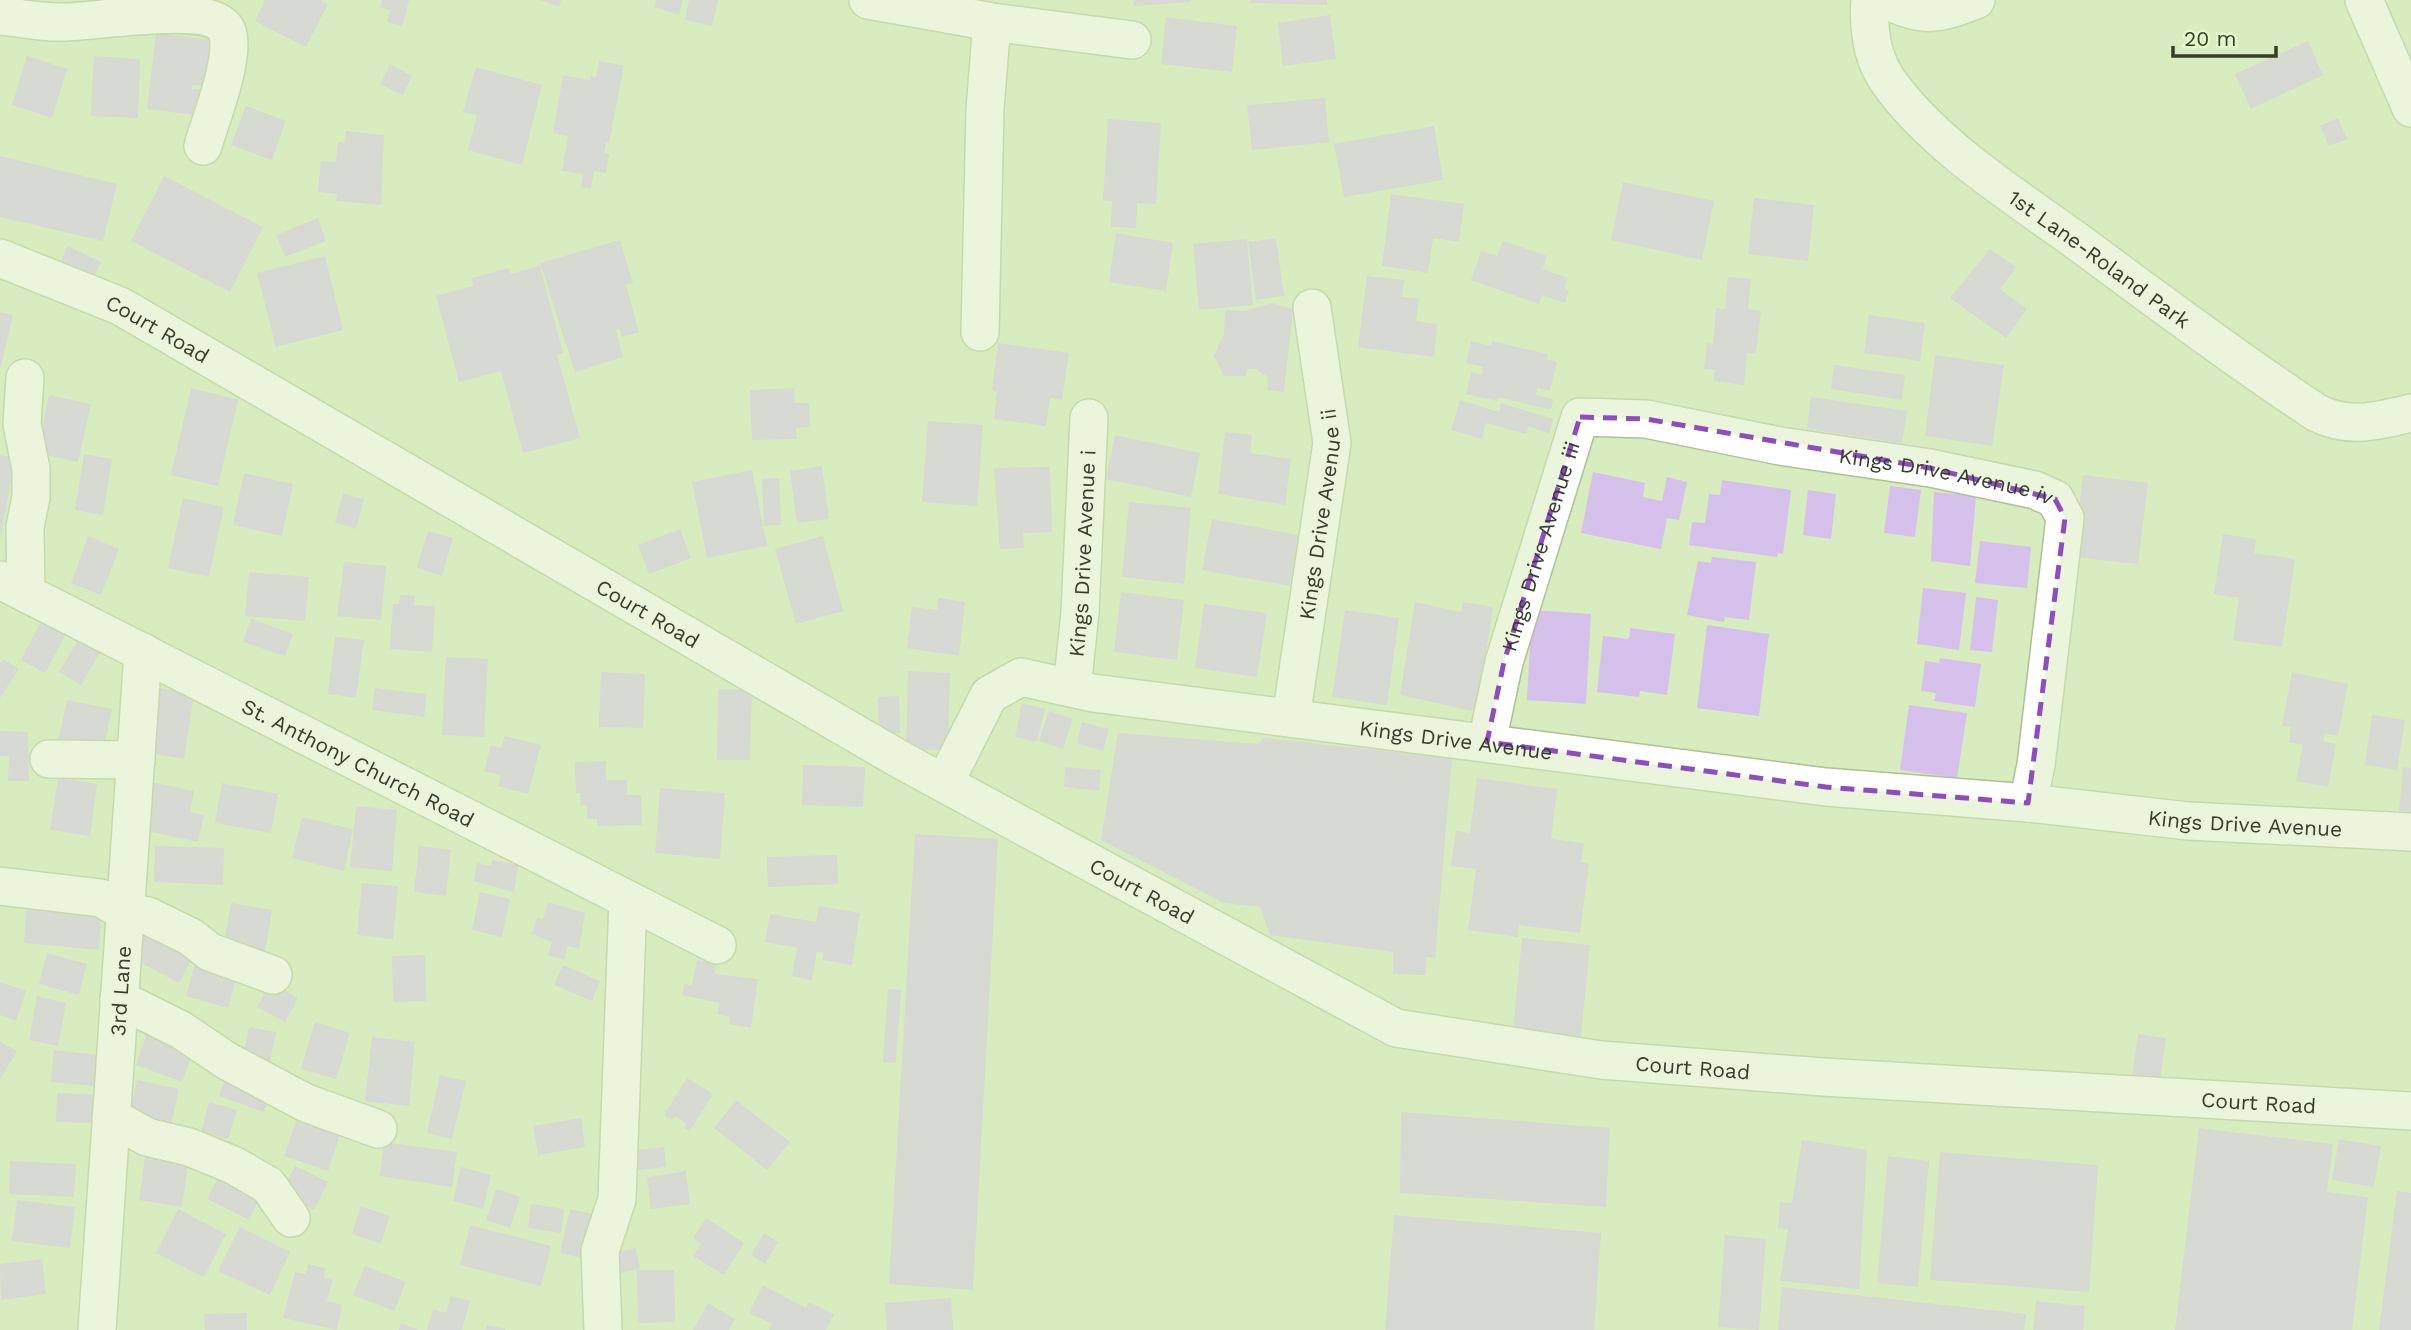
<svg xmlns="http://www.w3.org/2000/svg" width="2411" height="1330" font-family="'Work Sans',sans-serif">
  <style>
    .building { fill: #d6c0ec }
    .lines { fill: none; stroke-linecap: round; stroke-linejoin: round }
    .street-casing { stroke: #adc195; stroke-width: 40 }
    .street { stroke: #fff; stroke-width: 37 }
    .marked { fill: none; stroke: #8e4cc1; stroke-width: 5; stroke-dasharray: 14 9; stroke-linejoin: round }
    .labels { text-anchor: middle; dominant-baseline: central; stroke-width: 7; stroke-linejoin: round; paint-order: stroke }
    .street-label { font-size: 21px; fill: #353d2b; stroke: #e5facc }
  </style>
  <rect width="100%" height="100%" fill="#d8ecbf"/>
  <path class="building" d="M265,0H320L328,4L306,47L255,21Z
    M382,0H409L402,26L387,22L390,10L380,7Z
    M540,0H561L559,7Z
    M657,0H683L679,15L654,7Z
    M689,0H718L712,26L685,20Z
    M1133,0H1191V2L1134,6Z
    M1251,0H1327V5L1250,3Z
    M1330,15L1336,59L1283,66L1278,23Z
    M1166,17L1237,26L1232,72L1161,64Z
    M156,33L211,40L206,86L192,85L191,89L206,90L203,116L147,109Z
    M2308,41L2323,75L2251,109L2235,74Z
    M27,56L67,69L52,118L12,105Z
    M94,56L140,59L138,118L91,116Z
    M599,61L624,66L609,143H606L604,153L609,154L606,173L594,171L591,189L581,187L583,174L562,171L568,136L553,133L563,75L590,80V76L596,77Z
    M390,64L412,76L403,95L380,84Z
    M476,67L542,85L522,165L468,150L477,115L463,112Z
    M1325,98L1329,142L1252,150L1247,105Z
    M246,106L286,121L272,160L231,145Z
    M2338,118L2347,139L2329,146L2320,126Z
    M1108,119L1161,123L1156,204L1137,203L1136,228L1111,227L1112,201L1103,200Z
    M1434,126L1443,180L1344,197L1334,144Z
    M346,131L384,135L381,205L336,201L337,194L318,192L321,161L336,162L338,142H345Z
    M0,156L117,184L103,241L0,217Z
    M164,176L263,227L230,292L131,241Z
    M1623,182L1714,201L1702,260L1611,240Z
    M1391,194L1464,204L1459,242L1433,238L1428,273L1382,266Z
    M1754,198L1814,205L1808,261L1748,254Z
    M318,218L326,241L285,257L276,235Z
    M1116,233L1173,243L1166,291L1109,282Z
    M1276,238L1284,296L1256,300L1248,242Z
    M1247,239L1253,305L1199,310L1193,244Z
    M620,240L633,283L626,285L639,332L622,337L619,329L616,330L623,357L575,372L540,263Z
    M1503,241L1547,256L1543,269L1568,278L1564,288L1569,290L1565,303L1542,295L1539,304L1471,280L1481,251L1497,256Z
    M68,246L101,262L91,283L58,267Z
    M1990,249L2016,267L2000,289L2027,309L2006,338L1950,298Z
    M325,256L343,330L276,347L257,273Z
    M540,266L563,353L557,355L580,438L523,453L501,371L459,382L436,296L473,286L472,278L509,268L511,274Z
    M1367,276L1404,280L1402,297L1419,299L1416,321L1437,324L1434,357L1358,347Z
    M1728,277L1751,279L1748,309L1761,311L1756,354L1747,353L1744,385L1714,381L1715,370L1704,369L1707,343L1713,344L1716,308L1725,309Z
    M1272,303L1293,309L1284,392L1267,390L1268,377L1256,369H1247L1246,376H1224L1214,356L1224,334L1225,310L1244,311Z
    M0,312L13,315L1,366H0Z
    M1869,315L1925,323L1920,361L1864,353Z
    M1471,341L1491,346L1492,341L1548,354L1547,359L1557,362L1550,391L1537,388L1536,395L1553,399L1551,410L1498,397L1497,401L1466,394L1471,372L1482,375L1483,367L1466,363Z
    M998,343L1069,353L1062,400L1050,398L1046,426L994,419L997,392L992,391Z
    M1935,355L2004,365L1992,446L1925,436Z
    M1834,365L1905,375L1902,400L1831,389Z
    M191,388L238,400L218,486L171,475Z
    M794,388L795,403H809L810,427L796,428L797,439L752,440L750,390Z
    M49,395L91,404L78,462L37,453Z
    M1811,397L1907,411L1902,443L1807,429Z
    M1460,400L1499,412L1501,403L1553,419L1549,434L1529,426L1526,434L1486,423L1482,439L1451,430Z
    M928,421L983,425L977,506L922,502Z
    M1225,432L1252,435L1250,453L1291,459L1285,505L1218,494Z
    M1115,435L1200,453L1191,497L1106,479Z
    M84,454L112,459L103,515L75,510Z
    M0,455L15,458L1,537H0Z
    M822,466L829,519L797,523L790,471Z
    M1050,467L1052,532L1023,533L1024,548L1000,549L994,468Z
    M752,470L767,546L707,558L692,482Z
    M1593,472L1645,483L1643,497L1662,501L1667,477L1687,482L1679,520L1667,518L1661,549L1581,533Z
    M244,473L293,484L282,536L233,525Z
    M2083,475L2148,483L2138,564L2073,557Z
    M779,478L781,525L764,526L762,479Z
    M1722,480L1791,490L1783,554L1778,553L1777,557L1689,545L1692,522L1705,523L1709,494L1720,495Z
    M1890,486L1921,490L1915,537L1884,533Z
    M1808,490L1836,494L1831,539L1803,535Z
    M1934,492L1976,496L1970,566L1931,561Z
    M343,493L364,500L356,529L335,522Z
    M183,498L224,507L209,577L168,568Z
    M1129,502L1191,508L1184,584L1122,577Z
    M1212,519L1299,535L1290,586L1202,570Z
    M680,529L691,558L649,574L638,545Z
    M428,531L453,538L442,576L417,568Z
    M2223,534L2256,539L2254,553L2295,559L2282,647L2233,640L2239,598L2214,594Z
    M88,536L119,549L101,595L71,583Z
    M823,536L843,611L796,624L775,549Z
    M1980,541L2031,547L2027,588L1975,583Z
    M1712,557L1756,562L1749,620L1725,617L1724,622L1687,615L1698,561L1711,563Z
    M344,562L386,566L381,620L337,616Z
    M249,572L309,577L305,621L245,616Z
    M1923,588L1966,593L1959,650L1917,644Z
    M1121,592L1184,600L1177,660L1114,652Z
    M400,595L415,596L414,605L435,606L432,652L390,649L393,604H399Z
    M1976,597L1998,600L1992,652L1970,650Z
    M938,598L965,602L959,656L907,648L912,607L937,610Z
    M1415,602L1461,612L1463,602L1493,607L1477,712L1400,695Z
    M1204,604L1267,613L1257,677L1195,668Z
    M1345,610L1399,618L1387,705L1332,697Z
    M1532,610L1591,614L1586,704L1527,700Z
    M43,618L68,631L45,673L21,660Z
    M251,619L293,634L285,656L243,642Z
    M1707,625L1769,634L1759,716L1697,708Z
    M1630,628L1675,634L1667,695L1640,691L1639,697L1597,692L1603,636L1629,639Z
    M81,635L102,649L81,685L59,672Z
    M335,637L364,640L356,698L328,694Z
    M446,657L488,659L484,737L442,735Z
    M1940,658L1981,664L1975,707L1934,701L1936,693L1921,691L1925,661L1939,663Z
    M3,659L19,669L0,698V664Z
    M908,671L950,673L948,750L906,749Z
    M601,672L645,674L643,728L599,727Z
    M2292,672L2348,684L2338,736L2325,733L2323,741L2336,744L2328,787L2296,781L2303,745L2289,742L2291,727L2282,726Z
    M159,688L194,694L184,759L149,753Z
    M375,688L427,694L424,717L372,710Z
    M718,689L752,690L750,760H717Z
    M899,696L900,733H879L878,697Z
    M67,700L112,709L103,751L58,741Z
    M1022,703L1045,709L1037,742L1015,737Z
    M1909,705L1967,713L1957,778L1900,770Z
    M1049,711L1073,719L1063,749L1039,741Z
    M2372,715L2405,720L2397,770L2365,765Z
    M1082,722L1109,729L1103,751L1077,743Z
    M0,731L28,732L29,781H8L9,756H0Z
    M1118,733L1258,744L1264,738L1452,758L1435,958L1426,957V975L1393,974V952L1270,935L1260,907L1224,903L1101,840Z
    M505,736L541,745L528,794L498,786L501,775L484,771L491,745L501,748Z
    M606,761V780H627V795H641L642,825L597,826V819H587V805H581L580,793H576L575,762Z
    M803,765L865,767L863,807L802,805Z
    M1065,767L1101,770L1099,791L1064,787Z
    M2403,767L2411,768V812L2399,811Z
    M58,778L97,784L90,836L50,830Z
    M1477,778L1557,789L1551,839L1584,843L1581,862L1589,864L1580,933L1519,925L1518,937L1468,930L1476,869L1451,866L1456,831L1470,833Z
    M152,782L194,791L190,812L204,815L198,842L142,830Z
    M222,783L278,794L271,833L215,823Z
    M660,788L725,793L720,859L655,853Z
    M356,806L397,810L392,871L350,867Z
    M302,817L353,829L344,871L292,858Z
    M915,834L998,839L973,1290L889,1284Z
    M155,846L224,848L223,885L154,882Z
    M419,846L451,850L446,896L414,892Z
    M837,855L838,884L768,887L767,857Z
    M492,860L518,865L514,892L474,881L477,863L491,866Z
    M362,883L398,886L393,939L357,935Z
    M480,892L510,899L502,937L472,930Z
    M27,899L102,906L99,950L24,943Z
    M548,902L585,913L579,949L568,946L564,960L548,955L552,942L532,934L537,918L543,920Z
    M231,903L272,910L264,958L223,952Z
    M819,906L860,913L852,965L822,960L824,953L817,951L812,980L792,976L797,948L765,942L770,914L816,922Z
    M149,926L196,951L179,983L132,958Z
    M1522,938L1590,945L1581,1036L1513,1029Z
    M47,953L87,964L79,995L39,984Z
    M425,955L426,1001L393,1002L392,956Z
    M197,956L239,968L228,1008L186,996Z
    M697,960L716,964L714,974L758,979L751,1028L729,1024L730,1017L717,1014L720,1003L682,995L684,984L692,985Z
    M563,965L600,981L592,1001L554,985Z
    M0,982L26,991L16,1021L0,1015Z
    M270,982L298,998L285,1022L257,1007Z
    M888,989L901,990L896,1063L883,1062Z
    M37,996L66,1003L58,1046L29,1040Z
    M315,1022L350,1033L336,1079L301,1069Z
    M150,1025L197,1042L182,1082L136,1065Z
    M249,1027L276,1032L269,1066L242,1060Z
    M2138,1034L2166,1038L2160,1080L2132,1076Z
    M372,1037L415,1042L409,1106L365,1101Z
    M0,1042L17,1051L0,1079Z
    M54,1050L107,1056L105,1087L51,1082Z
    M440,1075L466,1081L452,1139L427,1133Z
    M226,1077L271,1093L264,1112L219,1096Z
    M687,1078L713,1094L690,1131L684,1128L687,1124L675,1116L672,1120L664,1115Z
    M137,1080L179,1089L171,1126L129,1117Z
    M57,1093L97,1095L96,1123L56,1122Z
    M736,1100L790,1142L767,1170L714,1128Z
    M209,1102L237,1110L228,1139L201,1132Z
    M1401,1112L1610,1128L1606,1207L1400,1193Z
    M298,1117L341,1132L328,1171L284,1156Z
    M581,1118L585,1147L538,1155L533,1126Z
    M2199,1128L2333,1144L2327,1192L2368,1197L2352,1330H2175Z
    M2339,1139L2381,1146L2374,1187L2332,1180Z
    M1802,1140L1867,1150L1859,1289L1780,1281L1788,1229L1778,1228L1780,1202L1792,1203Z
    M384,1142L457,1152L452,1187L380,1176Z
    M664,1147L666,1167L638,1170L636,1150Z
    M146,1150L189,1156L182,1207L139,1200Z
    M1940,1152L2098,1165L2089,1292L1930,1280Z
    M1888,1156L1929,1161L1918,1287L1877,1283Z
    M10,1161L76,1164L74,1197L9,1194Z
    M295,1166L328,1182L314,1210L281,1194Z
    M461,1167L491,1175L483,1209L453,1201Z
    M221,1171L263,1191L249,1220L207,1199Z
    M686,1171L690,1204L651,1209L647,1177Z
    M496,1189L520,1197L510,1228L486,1220Z
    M2397,1191L2411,1193V1330H2379Z
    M17,1200L75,1207L70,1248L12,1241Z
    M531,1204L564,1209L561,1233L528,1228Z
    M361,1206L390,1216L381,1244L352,1234Z
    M178,1209L226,1234L204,1277L156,1253Z
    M570,1209L591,1214L581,1258L560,1253Z
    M1394,1215L1601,1233L1594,1330H1385Z
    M706,1218L744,1243L724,1275L693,1256L701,1244L693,1238Z
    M470,1225L551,1246L541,1286L460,1265Z
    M240,1227L290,1252L270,1295L218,1271Z
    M764,1233L778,1242L765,1264L751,1255Z
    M1725,1235L1766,1239L1759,1330L1718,1327Z
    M636,1248L640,1269L611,1275L606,1255Z
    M42,1259L46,1294L1,1300L0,1264Z
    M308,1264L325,1268L324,1278L332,1280L327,1301L342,1305L337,1330L283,1318L295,1272L306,1274Z
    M365,1266L406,1282L394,1311L353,1295Z
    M637,1270H674L675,1322L638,1323Z
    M763,1285L806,1308L809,1302L834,1314L826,1330H769L772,1324L749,1313Z
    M1782,1287L2026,1314L2024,1330H1778Z
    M451,1296L470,1301L462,1330H427L433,1309L446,1313Z
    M951,1298L953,1330H887L885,1303Z
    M2036,1301L2085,1306L2083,1330H2033Z
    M708,1303L735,1319L729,1330H693Z
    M247,1313V1330H205L204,1314Z
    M401,1323L419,1330H399Z
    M487,1325L505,1329V1330H486Z"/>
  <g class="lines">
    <g class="street-casing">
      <g id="street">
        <path d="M868,0L992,22L1132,40"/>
        <path id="s1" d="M1870,0C1868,28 1872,58 1888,81C1932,144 2013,195 2074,239C2154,298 2234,358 2317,413C2349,429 2378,421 2411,413"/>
        <path d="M1887,0C1924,19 1939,14 1976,0"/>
        <path d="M2364,0L2411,108"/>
        <path d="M0,16C21,18 44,23 64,22C99,22 212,0 227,31C236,57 211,118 203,146"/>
        <path id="s2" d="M0,258L120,306L901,760L1396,1028L1601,1060L1823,1077L2411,1111"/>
        <path d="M980,332L985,109L992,22"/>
        <path d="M25,378L22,424L31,469V497L25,527L26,593"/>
        <path id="s3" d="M0,580L717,945"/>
        <path id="s4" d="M1072,688L1080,613L1089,418"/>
        <path id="s5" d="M1291,718L1332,443L1312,308"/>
        <path id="s6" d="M1487,742L1504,662L1580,417L1646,419L1780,446L1930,468L2035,490L2055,499L2065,518L2036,765L2028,803L2188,821L2411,832"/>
        <path d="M49,759L136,760"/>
        <path id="s7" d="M945,782L989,695L1021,677L1093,693L1826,787L2028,803"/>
        <path d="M0,886L101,898L125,912L148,916L191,937L210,952L273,975"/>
        <path d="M119,999L181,1030L227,1061L306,1103L378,1129"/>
        <path d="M111,1117L147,1137L189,1147L233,1165L268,1185L291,1218"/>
        <path id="s8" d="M97,1330L143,652"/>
        <path d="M603,1330L600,1251L617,1199L628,900"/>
      </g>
    </g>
    <use href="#street" class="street"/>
  </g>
  <path d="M0 0H2411V1330H0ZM1580,417L1646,419L1930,468L2055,499L2065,518L2028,803L1826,787L1487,742L1504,662Z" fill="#d8ecbf" fill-opacity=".55" fill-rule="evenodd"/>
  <path class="marked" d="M1580,417L1646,419L1930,468L2055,499L2065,518L2028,803L1826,787L1487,742L1504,662Z"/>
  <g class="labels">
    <g class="street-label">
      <text stroke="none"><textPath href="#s1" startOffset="362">1st Lane-Roland Park</textPath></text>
      <text stroke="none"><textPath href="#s2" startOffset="173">Court Road</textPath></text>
      <text stroke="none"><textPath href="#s6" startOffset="710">Kings Drive Avenue iv</textPath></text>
      <text stroke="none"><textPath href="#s5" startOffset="206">Kings Drive Avenue ii</textPath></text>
      <text stroke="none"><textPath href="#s6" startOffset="203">Kings Drive Avenue iii</textPath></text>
      <text stroke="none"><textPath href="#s4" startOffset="135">Kings Drive Avenue i</textPath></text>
      <text stroke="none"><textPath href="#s2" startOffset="740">Court Road</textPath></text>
      <text stroke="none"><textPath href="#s7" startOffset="574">Kings Drive Avenue</textPath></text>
      <text stroke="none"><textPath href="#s3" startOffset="402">St. Anthony Church Road</textPath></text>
      <text stroke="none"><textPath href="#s6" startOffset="1349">Kings Drive Avenue</textPath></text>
      <text stroke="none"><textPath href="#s2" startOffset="1307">Court Road</textPath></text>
      <text stroke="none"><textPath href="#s8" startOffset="340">3rd Lane</textPath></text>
      <text stroke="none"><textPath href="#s2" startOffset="1895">Court Road</textPath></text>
      <text stroke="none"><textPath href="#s2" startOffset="2462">Court Road</textPath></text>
    </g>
  </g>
  <path d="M2173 46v10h103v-10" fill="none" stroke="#353d2b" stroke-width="3.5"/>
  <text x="2184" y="46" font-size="21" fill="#353d2b" stroke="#e5facc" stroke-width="5" paint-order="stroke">20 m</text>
</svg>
